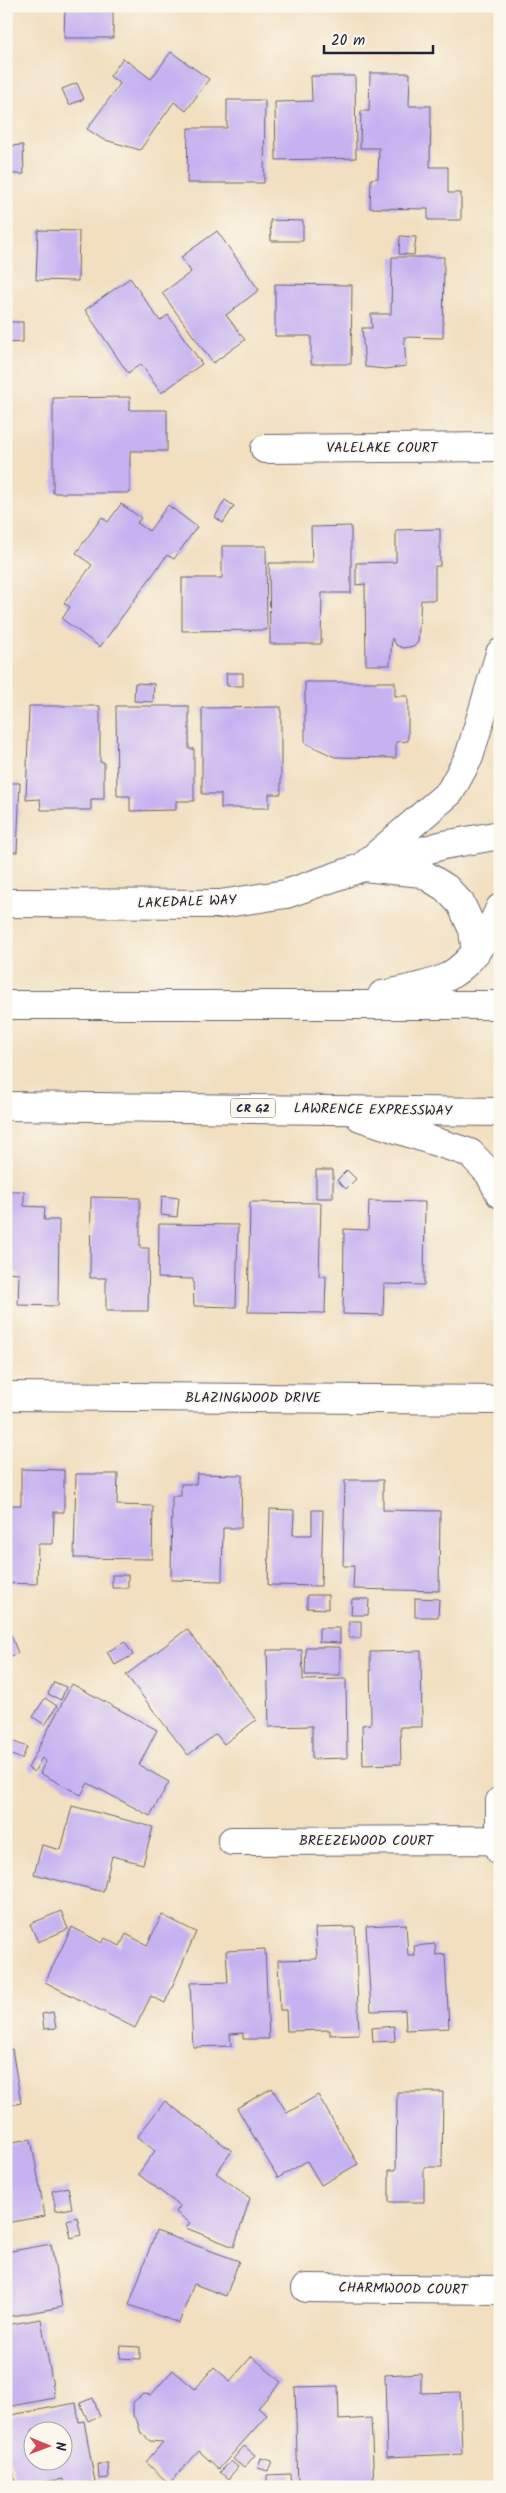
<svg xmlns="http://www.w3.org/2000/svg" width="506" height="2493" font-family="Kalam,sans-serif">
  <style>
    .building { fill: #c6b2f1; fill-rule: evenodd }
    .lines { fill: none; stroke-linecap: round; stroke-linejoin: round }
    .street-casing { stroke: #6a646a; stroke-width: 30 }
    .highway-casing { stroke: #6a646a; stroke-width: 30 }
    .street { stroke: #fff; stroke-width: 28 }
    .highway { stroke: #fff; stroke-width: 28 }
    .labels { text-anchor: middle; dominant-baseline: central; stroke-width: 4; stroke-linejoin: round; paint-order: stroke }
    .shield { fill: #fbf7ec; stroke: #636270; stroke-width: 1 }
    .shield-label { font-size: 12px; font-weight: bold; fill: #22223b }
    .street-label { font-size: 14px; fill: #22223b; stroke: #fbf7ec }
  </style>
  <rect width="100%" height="100%" fill="#fbf7ec"/>
  <filter id="ink" filterUnits="userSpaceOnUse"><feTurbulence type="fractalNoise" baseFrequency=".02" numOctaves="2"/><feDisplacementMap in="SourceGraphic" scale="10" xChannelSelector="R" yChannelSelector="G"/><feConvolveMatrix kernelMatrix="1 2 1 2 8 2 1 2 1" color-interpolation-filters="sRGB"/></filter>
  <filter id="wash" filterUnits="userSpaceOnUse"><feTurbulence type="fractalNoise" baseFrequency=".0096" numOctaves="4" result="noise"/><feDisplacementMap in="SourceGraphic" scale="20" xChannelSelector="R" yChannelSelector="G"/><feGaussianBlur stdDeviation="1.12" result="paint"/><feColorMatrix in="noise" values="0 0 0 0 0 0 0 0 0 0 0 0 0 0 0 0 0 1.4 0 .05"/><feComposite in="paint" operator="in"/></filter>
  <g filter="url(#wash)">
    <rect width="100%" height="100%" fill="#f1dfc0"/>
    <g id="blocks">
      <path class="building" d="M65,6H113V38H64Z
        M171,52L209,79L186,111L174,102L140,150L102,139L87,129L120,84L110,76L123,58L151,79Z
        M370,73H410L409,106H431L430,167H448V193H461V220H428V209L370,208L371,179L378,178L379,148H360L361,111H369Z
        M311,76H355L356,158L276,160L275,102L312,101Z
        M77,83L84,99L69,105L62,89Z
        M227,100H265L264,183H187L188,128H227Z
        M23,145L24,174H6V146Z
        M270,220L303,221V241H271Z
        M38,230L79,231L78,281L36,280Z
        M217,231L259,290L226,315L245,340L213,363L162,293L191,272L181,257Z
        M400,236L416,237L414,255L399,254Z
        M392,257H444L443,338L404,337L406,366L385,369L365,367L362,328H372L371,314H391Z
        M130,278L160,321L168,315L202,364L161,393L141,364L128,373L85,310Z
        M275,284L352,285L351,364H311V336H275Z
        M6,322H23V342L6,343Z
        M130,397V410H167V451H130V493H53V398Z
        M225,500L234,506L223,523L215,517Z
        M121,504L141,518L137,523L149,531L168,505L197,527L174,559L167,555L100,647L62,619L70,607L64,603L92,565L76,553L102,517L108,522Z
        M351,526V593H322L321,644H270L269,563H312L311,527Z
        M440,529V566H435V600H421L418,642L414,646L403,648L396,645L392,638L390,665H366L365,584L356,585V563L396,562V530Z
        M222,546H266L267,630L182,631V578H222Z
        M226,673H243V686H227Z
        M305,682H395V696H408V741L396,742V758L335,757L305,743Z
        M135,683L154,684L153,702L134,701Z
        M29,706H100V762H104V799H91V810H41L40,799L26,800Z
        M116,706H189V749H194V801H176V810L130,811V796H117Z
        M281,707V794H269V808H221V794H202V708Z
        M7,783H20L17,852H6Z
        M316,1170H333V1198H316Z
        M347,1170L356,1179L346,1189L337,1180Z
        M6,1191H24V1206L45,1207L44,1220H59L58,1306L18,1305L19,1273L6,1272Z
        M162,1196L179,1198L177,1217L161,1215Z
        M91,1197L140,1198V1248H149L148,1311H106V1278H90Z
        M369,1201L425,1202L424,1285L384,1284L383,1315L343,1314L344,1229L368,1230Z
        M250,1202L321,1203L319,1276H326L325,1313L248,1312Z
        M159,1224L238,1225L236,1307L194,1306L193,1279L158,1278Z
        M21,1469L64,1470V1512H54L53,1544H38L37,1584L6,1583V1505H21Z
        M76,1474H118L117,1505L153,1506L152,1559L74,1558Z
        M197,1474L242,1475L241,1528H223L222,1581L171,1580L172,1496H181V1484H196Z
        M345,1480H383V1510L440,1511L439,1591L353,1589L354,1566H343Z
        M270,1509L294,1510L293,1535H312V1510H323L321,1586L268,1585Z
        M112,1575H128V1588H112Z
        M307,1595H328V1609L307,1608Z
        M415,1598L439,1599L438,1617H415Z
        M352,1599H369L368,1615H351Z
        M349,1621H361V1638H349Z
        M319,1628H340V1643L319,1642Z
        M187,1629L256,1720L224,1744L216,1734L188,1755L126,1675Z
        M11,1635L18,1653L6,1658V1637Z
        M125,1642L133,1655L115,1665L107,1652Z
        M306,1647H340V1675H305Z
        M267,1650H302L303,1680L346,1679L347,1758L312,1759V1726L269,1727Z
        M421,1651L422,1727H400L401,1764L363,1765L362,1725L371,1724L370,1652Z
        M54,1682L66,1687L61,1700L48,1694Z
        M72,1684L157,1730L139,1765L169,1782L150,1816L88,1783L81,1795L40,1773L46,1761L42,1758L34,1772L28,1768Z
        M45,1698L57,1706L45,1725L33,1717Z
        M9,1740L27,1747L22,1759L6,1753Z
        M72,1806L153,1827L143,1864L112,1856L103,1892L34,1874L42,1845L61,1850Z
        M61,1911L68,1929L38,1942L30,1924Z
        M162,1915L196,1932L165,2003L151,1996L135,2028L45,1982L72,1927L102,1943L105,1938L120,1946L126,1934L147,1945Z
        M406,1924L408,1956H415L414,1946L435,1944L436,1955L445,1954L449,2028L406,2030L405,2010L371,2011L366,1926Z
        M355,1927L359,2034L330,2035V2030L287,2031L286,2010H280L278,1960L317,1959L315,1928Z
        M265,1949L269,2039H243V2033L230,2034L231,2046L193,2047L190,1983L228,1982L226,1951Z
        M53,2012L56,2028L44,2029L42,2014Z
        M394,2026L395,2041L373,2042L372,2028Z
        M12,2049L21,2103L6,2106V2050Z
        M272,2088L287,2113L318,2095L358,2164L321,2185L307,2161L278,2178L237,2108Z
        M397,2092H443L442,2167H424V2202H389V2170H396Z
        M165,2101L232,2151L216,2173L250,2198L234,2247L186,2228L190,2223L176,2212L180,2206L138,2174L155,2151L137,2137Z
        M31,2139L45,2216L6,2223V2143Z
        M68,2187L72,2208L56,2211L52,2191Z
        M77,2217L81,2235L71,2238L67,2220Z
        M156,2231L239,2261L226,2296L194,2284L179,2323L129,2305Z
        M51,2244L62,2307L6,2317V2252Z
        M41,2319L55,2398L6,2407V2325Z
        M121,2346L140,2347V2359L120,2358Z
        M252,2356L281,2382L258,2408L267,2415L219,2469L199,2451L169,2484L146,2462L163,2442L150,2441L141,2433L137,2421L133,2416V2402L144,2394L151,2395L173,2370L195,2389L214,2367L230,2381Z
        M421,2373V2393L460,2392L462,2454L387,2457L385,2375Z
        M338,2386L339,2420L371,2418L374,2487H298L295,2387Z
        M93,2398L100,2416L88,2421L80,2403Z
        M76,2403L79,2422L84,2421L95,2482L64,2487L63,2479L16,2487L11,2460L6,2461V2416ZM32,2430H62V2460H32Z
        M244,2446L255,2455L244,2468L233,2459Z
        M261,2458L272,2461L268,2471L258,2468Z
        M231,2461L238,2467L228,2479L220,2472Z
        M98,2464H108L109,2478L99,2479Z
        M290,2474L291,2487H267V2475Z"/>
    </g>
  </g>
  <g filter="url(#ink)">
    <use href="#blocks" fill-opacity="0" stroke="#6a646a" stroke-width="1"/>
    <g class="lines">
      <g class="street-casing">
        <path id="street" d="M265,449L500,447
          M366,864L450,792L469,757L500,653
          M6,903L220,904L286,894L363,867L444,845L500,835
          M6,1396L500,1400
          M500,1801V1851
          M232,1841L499,1840
          M306,2288L500,2290"/>
      </g>
      <g class="highway-casing">
        <path id="highway" d="M363,867L422,873L446,888L461,904L473,930L476,952
          M382,995C400,991 434,985 449,976C475,961 489,933 500,908
          M6,1005H500
          M6,1106L500,1112
          M360,1117L470,1153L489,1173L500,1194"/>
      </g>
      <use href="#street" class="street"/>
      <use href="#highway" class="highway"/>
    </g>
  </g>
  <g class="labels">
    <rect class="shield" x="230.5" y="1098.5" width="45" height="19" rx="4"/>
    <g class="shield-label">
      <text x="253" y="1108">CR G2</text>
    </g>
    <g class="street-label">
      <text x="382" y="448">VALELAKE COURT</text>
      <text transform="translate(187 902) rotate(-2)">LAKEDALE WAY</text>
      <text transform="translate(373 1110) rotate(1)">LAWRENCE EXPRESSWAY</text>
      <text x="253" y="1398">BLAZINGWOOD DRIVE</text>
      <text x="366" y="1841">BREEZEWOOD COURT</text>
      <text transform="translate(403 2289) rotate(1)">CHARMWOOD COURT</text>
    </g>
  </g>
  <rect width="506" height="2493" fill="none" stroke="#fbf7ec" stroke-width="25"/>
  <g transform="translate(48 2446) rotate(91)"><circle r="24" fill="#fbf7ec" stroke="#a4a2a5"/>
  <path d="M0-4L9 19L0 12L-9 19Z" fill="#d1495b"/>
  <text y="-8" font-size="14" font-weight="bold" text-anchor="middle" fill="#22223b">N</text>
  </g>
  <path d="M324 45v8h109v-8" fill="none" stroke="#22223b" stroke-width="2.5"/>
  <text x="331" y="45" font-size="15" fill="#22223b" stroke="#fbf7ec" stroke-width="4" paint-order="stroke">20 m</text>
</svg>
